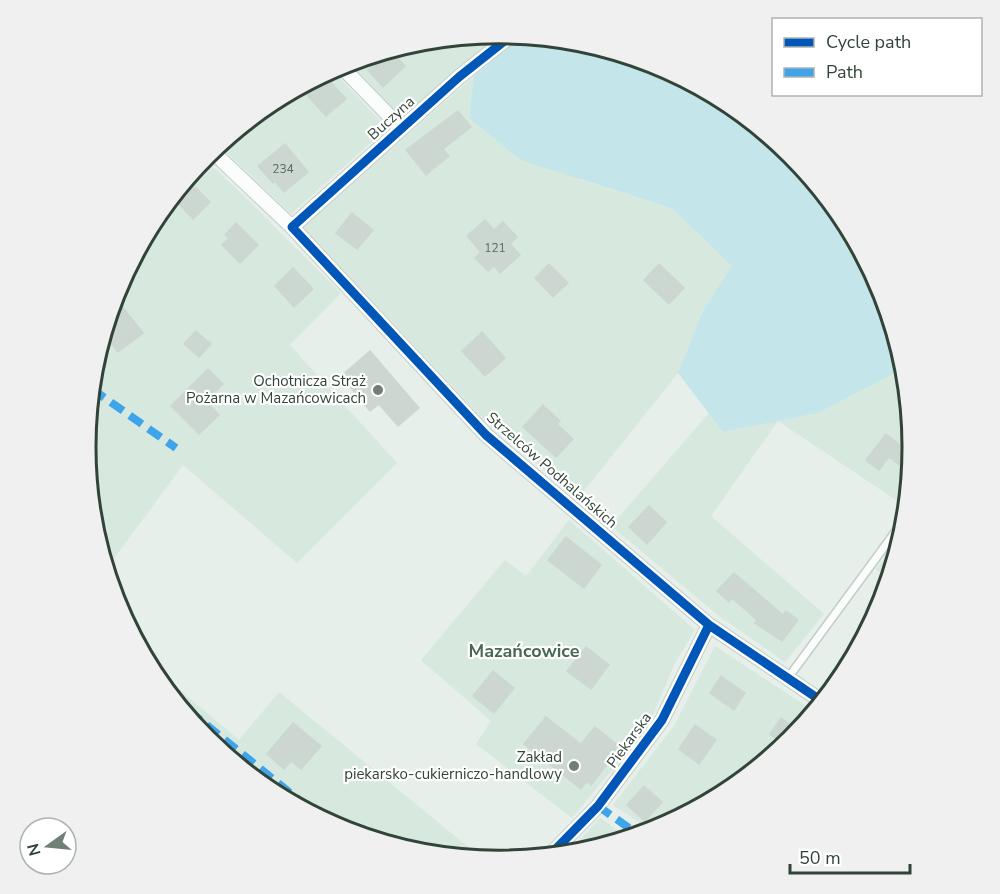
<svg xmlns="http://www.w3.org/2000/svg" width="1000" height="894" font-family="'Nunito Sans',sans-serif">
  <style>
    .residential { fill: #d7e8de }
    .green { fill: #c4e5ea }
    .building { fill: #cdd7d1; stroke: #ccd7d0; stroke-width: 1.5 }
    .lines { fill: none; stroke-linecap: round; stroke-linejoin: round }
    .service-casing { stroke: #c4cdc8; stroke-width: 10 }
    .minor-casing { stroke: #c4cdc8; stroke-width: 16 }
    .service { stroke: #fbfdfc; stroke-width: 7 }
    .minor { stroke: #fbfdfc; stroke-width: 14 }
    .quiet { stroke: #3ea4ec; stroke-width: 8; stroke-dasharray: 15 8; stroke-linecap: butt }
    .cycleway-casing { stroke: #fff; stroke-width: 13 }
    .cycleway { stroke: #0057b8; stroke-width: 9 }
    .poi-dot { fill: #718077; stroke: #fff; stroke-width: 2 }
    .labels { text-anchor: middle; dominant-baseline: central; stroke-width: 4.5; stroke-linejoin: round; paint-order: stroke }
    .number-label { font-size: 12px; fill: #5a6a60 }
    .street-label { font-size: 15px; fill: #324439; stroke: #fff }
    .poi-label { font-size: 15px; fill: #324439; stroke: #fff; text-anchor: end }
    .quarter-label { font-size: 18px; font-weight: bold; fill: #496854; stroke: #fff }
    .rim { fill: none; stroke: #324439; stroke-width: 3 }
  </style>
  <rect width="100%" height="100%" fill="#e6efea"/>
  <path class="residential" d="M501,33L401,118L348,63L420,41Z
    M332,70L387,128L291,214L219,145L270,103Z
    M474,76L469,118L581,180L673,209L733,266L703,311L678,373L579,497L488,424L303,227Z
    M204,159L241,193L341,293L290,345L397,463L297,563L183,465L112,561L90,487L86,447L94,366L118,288L156,217Z
    M906,367L914,447L908,508L778,421L711,516L824,614L785,662L719,616L611,526L709,413L723,432L818,413Z
    M569,520L695,630L674,665L653,715L619,761L572,818L476,744L491,721L421,660L505,560L526,576Z
    M903,538L891,579H890L876,569Z
    M715,646L815,712L792,740L730,791L652,831L613,805L674,726Z
    M150,665L239,740L279,692L483,859L419,853L341,829L270,791L207,739L156,677Z
    M600,818L629,838L580,853L566,855Z"/>
  <path class="green" d="M523,35L581,41L659,65L730,103L793,154L844,217L883,289L906,367L818,413L723,432L678,373L703,311L732,266L673,209L521,160L469,118L474,76Z"/>
  <path class="building" d="M390,50L405,66L383,87L368,70Z
    M327,78L346,99L326,116L307,95Z
    M458,111L471,127L443,149L449,156L426,175L406,150Z
    M285,144L308,172L284,192L275,181L273,183L258,166Z
    M195,187L210,202L193,219L178,203Z
    M352,213L373,230L357,249L336,233Z
    M485,220L494,230L503,222L517,237L510,244L520,255L500,273L494,266L488,271L475,258L481,252L467,236Z
    M236,223L258,245L240,263L222,245L229,238L225,235Z
    M549,264L568,283L553,297L535,278Z
    M659,264L684,288L669,304L644,280Z
    M293,268L313,289L294,307L275,286Z
    M121,305L143,333L118,352L104,333L110,313Z
    M196,331L211,344L199,357L184,344Z
    M482,332L505,358L485,376L462,351Z
    M370,351L419,408L398,426L379,404L370,411L341,376Z
    M208,369L223,384L206,401L219,415L199,434L171,406Z
    M543,405L560,421L557,424L573,439L556,457L523,427Z
    M886,434L913,455L911,474L889,457L879,470L866,460Z
    M649,506L666,522L647,544L629,527Z
    M566,537L601,565L584,588L548,560Z
    M734,573L783,615L786,611L798,620L782,641L755,623L757,620L732,598L729,602L717,591Z
    M586,647L609,665L591,689L567,671Z
    M493,671L514,688L494,713L473,696Z
    M721,676L745,693L734,710L710,693Z
    M546,717L581,744L595,727L620,747L591,785L587,781L581,789L524,744Z
    M781,718L800,731L786,745L770,734Z
    M293,723L321,746L301,769L291,761L284,769L267,754Z
    M695,725L716,740L699,764L679,749Z
    M644,786L662,802L645,821L627,805Z"/>
  <g class="lines">
    <g class="service-casing">
      <path id="service" d="M788,678L904,520L907,521"/>
    </g>
    <g class="minor-casing">
      <path id="minor" d="M340,65L401,128
        M212,151L292,227L486,435L709,625L823,702
        M292,227L459,77L513,34
        M549,856L598,806L662,720L709,625"/>
    </g>
    <use href="#service" class="service"/>
    <use href="#minor" class="minor"/>
    <path class="quiet" d="M92,389L176,448
      M171,696L322,819
      M598,806L639,835"/>
    <g class="cycleway-casing">
      <path id="cycleway" d="M513,34L459,77L292,227L486,435L709,625L823,702
        M549,856L598,806L662,720L709,625"/>
    </g>
    <use href="#cycleway" class="cycleway"/>
  </g>
  <g class="poi-dot">
    <circle cx="378" cy="390" r="6"/>
    <circle cx="574" cy="766" r="6"/>
  </g>
  <g class="labels">
    <g class="number-label">
      <text x="283" y="169">234</text>
      <text x="495" y="248">121</text>
    </g>
    <g class="street-label">
      <text transform="translate(391 118) rotate(-42)">Buczyna</text>
      <text transform="translate(552 470) rotate(41)">Strzelców Podhalańskich</text>
      <text transform="translate(629 740) rotate(-54)">Piekarska</text>
    </g>
    <g class="poi-label">
      <text x="366" y="381">Ochotnicza Straż<tspan x="366" dy="17">Pożarna w Mazańcowicach</tspan></text>
      <text x="562" y="757">Zakład<tspan x="562" dy="17">piekarsko-cukierniczo-handlowy</tspan></text>
    </g>
    <g class="quarter-label">
      <text x="524" y="651">Mazańcowice</text>
    </g>
  </g>
  <path d="M0 0H1000V894H0ZM96 447a403 403 0 1 1 806 0a403 403 0 1 1-806 0Z" fill="#eff0ef" fill-rule="evenodd"/>
  <path class="rim" d="M96 447a403 403 0 1 1 806 0a403 403 0 1 1-806 0Z"/>
  <rect x="772" y="18" width="210" height="78" fill="#ffffff" stroke="#adb4b0" stroke-width="1.5"/>
  <rect x="784" y="38" width="30" height="9" fill="#0057b8" stroke="#adb4b0" stroke-width="1.5"/>
  <text x="826" y="48" font-size="18" fill="#324439">Cycle path</text>
  <rect x="784" y="68" width="30" height="9" fill="#3ea4ec" stroke="#adb4b0" stroke-width="1.5"/>
  <text x="826" y="78" font-size="18" fill="#324439">Path</text>
  <g transform="translate(48 846) rotate(255)"><circle r="28" fill="#ffffff" stroke="#adb4b0" stroke-width="1.5"/>
  <path d="M0-4.5L10 22L0 15L-10 22Z" fill="#718077"/>
  <text y="-9" font-size="16" font-weight="bold" text-anchor="middle" fill="#324439">N</text>
  </g>
  <path d="M790 864v9h120v-9" fill="none" stroke="#324439" stroke-width="3"/>
  <text x="799" y="864" font-size="18" fill="#324439" stroke="#ffffff" stroke-width="4.5" paint-order="stroke">50 m</text>
</svg>
